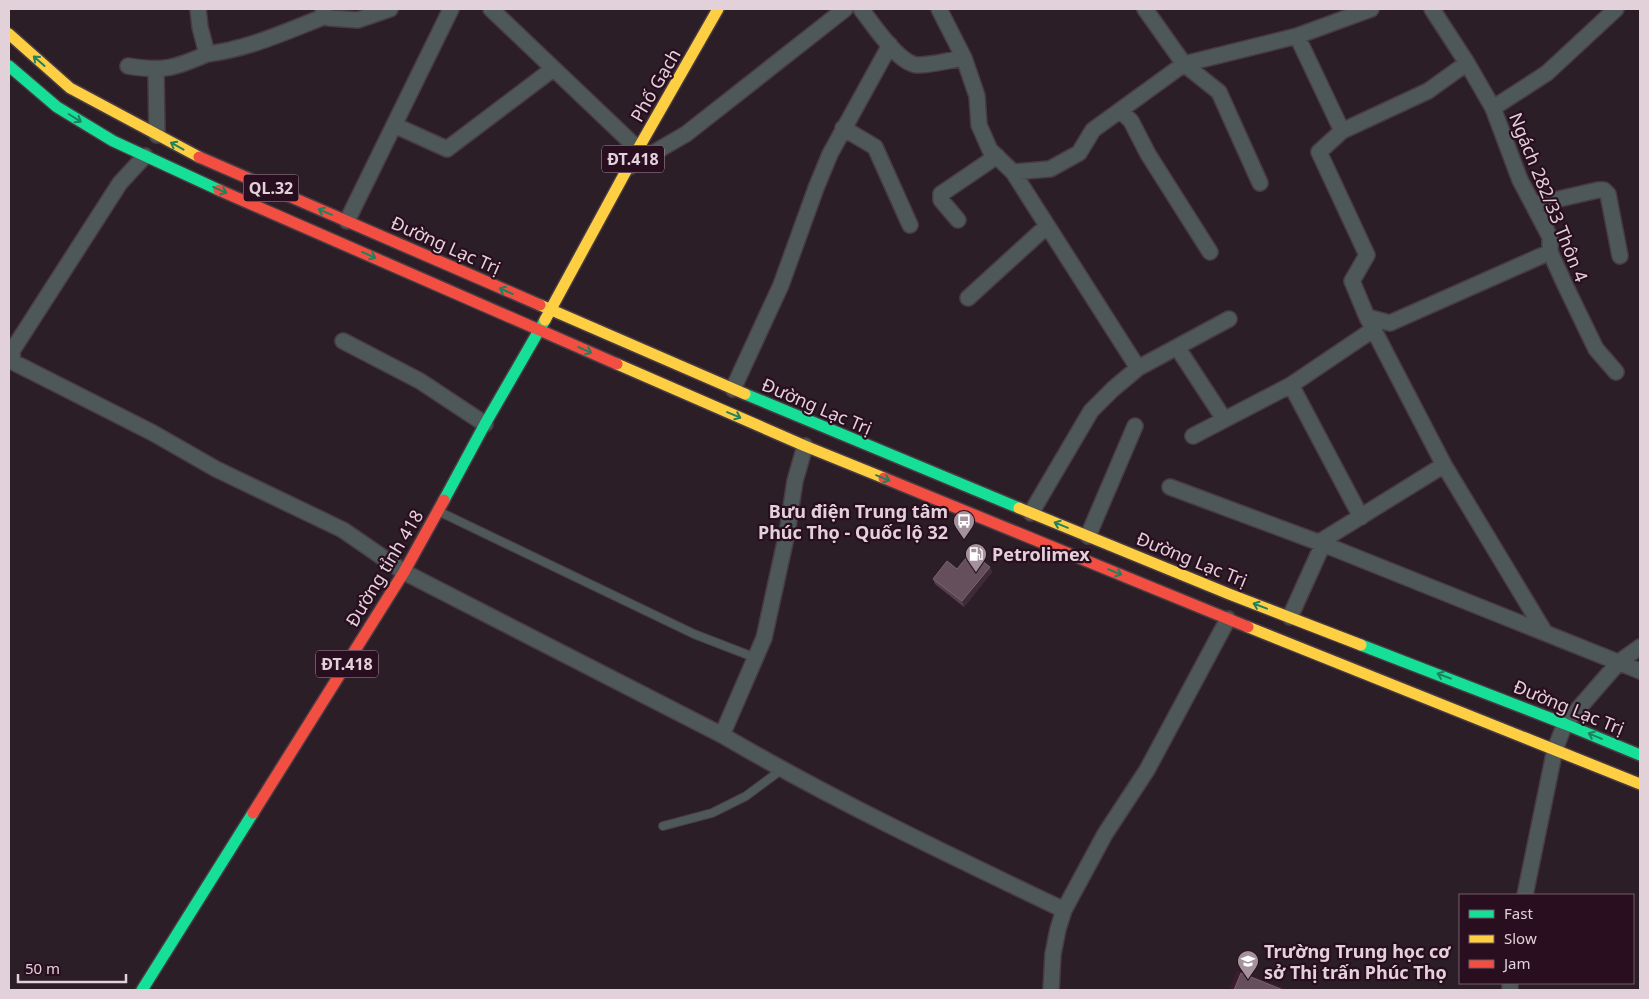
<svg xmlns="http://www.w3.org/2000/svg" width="1649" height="999" font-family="'Noto Sans',sans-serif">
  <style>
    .built { fill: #3c1d30 }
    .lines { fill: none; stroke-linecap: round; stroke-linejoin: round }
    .lane-casing { stroke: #483b43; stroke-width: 10 }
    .street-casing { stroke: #483b43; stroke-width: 18 }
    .fast-casing { stroke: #483b43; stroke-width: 14 }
    .slow-casing { stroke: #483b43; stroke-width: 14 }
    .jam-casing { stroke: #483b43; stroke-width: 14 }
    .lane { stroke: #4e5859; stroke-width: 8 }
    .street { stroke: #4e5859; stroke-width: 15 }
    .fast { stroke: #16e098; stroke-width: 11 }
    .slow { stroke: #ffcf43; stroke-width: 11 }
    .jam { stroke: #f24e42; stroke-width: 11 }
    .wall { fill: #563f4d }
    .shaded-wall { fill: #3f2b37 }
    .building { fill: #654f5c; stroke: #796370 }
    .oneway { stroke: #1e8261 }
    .labels { text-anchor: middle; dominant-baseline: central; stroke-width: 4.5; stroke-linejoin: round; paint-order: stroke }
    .shield { fill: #280e1e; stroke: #ab96a2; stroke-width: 1 }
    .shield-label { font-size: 16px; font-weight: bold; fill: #e3d1da }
    .street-label { font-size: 18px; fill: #e3d1da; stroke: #280e1e }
    .poi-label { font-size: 18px; font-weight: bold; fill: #e3d1da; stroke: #280e1e; text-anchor: start }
  </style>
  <rect width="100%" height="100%" fill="#2c1e26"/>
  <path class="built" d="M1237,970L1289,990H1229Z"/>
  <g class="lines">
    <g class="lane-casing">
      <path id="lane" d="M440,512L694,634L756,658
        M663,826L712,813L746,796L781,770"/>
    </g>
    <g class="street-casing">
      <path id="street" d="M198,9L200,27L207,54C249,49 287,31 326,16
        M323,9L326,16L329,18L358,20L390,9
        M491,9L638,149
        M861,9C872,23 899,65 918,65C933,65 949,60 964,58
        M939,9L964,58L977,96L979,125L990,150L1013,172L1138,368
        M1145,9L1184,64L1297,36L1371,9
        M1432,9L1467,63L1493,108L1520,180L1550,237V252L1566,287L1596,349L1616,372
        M1297,36L1342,131L1319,152L1367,255L1352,281L1367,317L1444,465L1544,631
        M128,66C163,72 175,68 207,54
        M156,70L157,135
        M1493,108L1547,73L1616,9
        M1121,111L1131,121L1148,154L1210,252
        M394,125L447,149L553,69
        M843,128L875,147L910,225
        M1342,131L1428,91L1467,63
        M145,156L120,183L12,351L13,362L153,433L216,469L343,530L404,572L722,735L764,638L787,533L795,481L805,446
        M629,167L686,134L845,9
        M1013,172L1050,169L1079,153L1093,130L1184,64L1219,92L1260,183
        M1533,205L1598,190H1604L1608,194L1620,256
        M958,220L941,200V194L997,156
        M347,221L451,9
        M968,298L1047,226
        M1367,317L1390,323L1550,252
        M343,341L420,381L485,424
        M1177,347L1224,419
        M733,389L781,285L816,188L830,154L890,45
        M1193,436L1291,385
        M1170,487L1323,544L1640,671
        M1031,513L1091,411L1113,389L1138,368L1229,319
        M1361,517L1291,385L1374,329
        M1088,536L1135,426
        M1318,543L1444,465
        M1290,617L1323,544
        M722,735C833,800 949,855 1064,910
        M1525,895L1555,749L1565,724L1619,662L1640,647
        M1510,983V990
        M1051,990L1053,954L1058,929L1064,910L1105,834L1147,770L1228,619"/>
    </g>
    <g class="fast-casing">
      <path id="fast" d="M9,66L57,107L113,141L219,190
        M745,394L1019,508
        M444,500L485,424L545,320
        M1361,645L1565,724L1640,755
        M142,990L253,813"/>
    </g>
    <g class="slow-casing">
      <path id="slow" d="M9,34L70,88L199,157
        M540,305L745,394
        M545,320L638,149L718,9
        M617,364L805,446L884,478
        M1019,508L1229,594L1361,645
        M1248,627L1640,784"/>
    </g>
    <g class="jam-casing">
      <path id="jam" d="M199,157L540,305
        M219,190L617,364
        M884,478L1248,627
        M253,813L404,572L444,500"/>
    </g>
    <use href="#lane" class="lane"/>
    <use href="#street" class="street"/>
    <use href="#fast" class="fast"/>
    <use href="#slow" class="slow"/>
    <use href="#jam" class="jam"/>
  </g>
  <path class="wall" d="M990,567L992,572L964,607L935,584L933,579L957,569Z"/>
  <path class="shaded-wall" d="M990,567L992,572L964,607L962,601Z"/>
  <path class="building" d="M971,552L990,567L962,601L933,579L947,561L957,569Z
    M1241,973L1283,990H1234Z"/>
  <defs><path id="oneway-shaft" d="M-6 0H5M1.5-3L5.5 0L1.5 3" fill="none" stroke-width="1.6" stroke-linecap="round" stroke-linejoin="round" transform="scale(1.25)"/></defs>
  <g class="oneway">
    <use href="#oneway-shaft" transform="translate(39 61) rotate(-139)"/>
    <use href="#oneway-shaft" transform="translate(75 118) rotate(32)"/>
    <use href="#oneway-shaft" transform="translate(177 146) rotate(-151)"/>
    <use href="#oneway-shaft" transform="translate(220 190) rotate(24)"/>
    <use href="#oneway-shaft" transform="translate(325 212) rotate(-157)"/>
    <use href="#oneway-shaft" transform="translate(369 255) rotate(24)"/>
    <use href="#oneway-shaft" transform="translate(506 291) rotate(-156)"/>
    <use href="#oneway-shaft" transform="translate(585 350) rotate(24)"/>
    <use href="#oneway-shaft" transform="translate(734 415) rotate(23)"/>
    <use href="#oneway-shaft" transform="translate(883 478) rotate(22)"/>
    <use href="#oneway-shaft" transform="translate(1061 525) rotate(-158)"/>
    <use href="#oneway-shaft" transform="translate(1115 572) rotate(22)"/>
    <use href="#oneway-shaft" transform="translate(1260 606) rotate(-159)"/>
    <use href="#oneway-shaft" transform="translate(1444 676) rotate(-159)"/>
    <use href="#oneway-shaft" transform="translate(1595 736) rotate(-157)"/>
  </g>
  <defs>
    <g id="bus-pin" transform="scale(1.125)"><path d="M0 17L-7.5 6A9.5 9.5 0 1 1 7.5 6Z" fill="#a3929b" stroke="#280e1e"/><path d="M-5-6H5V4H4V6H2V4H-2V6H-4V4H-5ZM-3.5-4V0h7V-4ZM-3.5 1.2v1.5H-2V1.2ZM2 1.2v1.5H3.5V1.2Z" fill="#fff"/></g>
    <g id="fuel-pin" transform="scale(1.125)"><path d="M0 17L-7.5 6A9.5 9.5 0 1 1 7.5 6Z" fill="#a3929b" stroke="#280e1e"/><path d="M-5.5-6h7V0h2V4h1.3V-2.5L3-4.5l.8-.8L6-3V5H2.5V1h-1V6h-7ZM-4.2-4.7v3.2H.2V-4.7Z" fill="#fff"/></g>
    <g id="school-pin" transform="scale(1.125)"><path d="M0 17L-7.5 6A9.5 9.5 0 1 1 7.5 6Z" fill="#a3929b" stroke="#280e1e"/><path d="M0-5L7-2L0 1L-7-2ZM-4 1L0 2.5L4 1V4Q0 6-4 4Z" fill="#fff"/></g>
  </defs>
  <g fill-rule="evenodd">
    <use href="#bus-pin" x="964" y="521"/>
    <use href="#fuel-pin" x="976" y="554"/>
    <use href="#school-pin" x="1248" y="961"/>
  </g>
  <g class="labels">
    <g class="shield">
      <rect x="602" y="145.5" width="62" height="27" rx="4"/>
      <rect x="243.5" y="174.5" width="55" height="27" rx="4"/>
      <rect x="316" y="650.5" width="62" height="27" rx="4"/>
    </g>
    <g class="shield-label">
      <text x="633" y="159">ĐT.418</text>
      <text x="271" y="188">QL.32</text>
      <text x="347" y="664">ĐT.418</text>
    </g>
    <g class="street-label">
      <text transform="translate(655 85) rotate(-60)">Phố Gạch</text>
      <text transform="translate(1549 197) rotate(68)">Ngách 282/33 Thôn 4</text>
      <text transform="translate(446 245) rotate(24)">Đường Lạc Trị</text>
      <text transform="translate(817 406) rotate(23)">Đường Lạc Trị</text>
      <text transform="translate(1192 559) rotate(22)">Đường Lạc Trị</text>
      <text transform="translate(384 568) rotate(-59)">Đường tỉnh 418</text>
      <text transform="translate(1569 707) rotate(22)">Đường Lạc Trị</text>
    </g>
    <g class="poi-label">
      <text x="948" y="511" text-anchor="end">Bưu điện Trung tâm<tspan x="948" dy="21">Phúc Thọ - Quốc lộ 32</tspan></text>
      <text x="992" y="554">Petrolimex</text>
      <text x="1264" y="951">Trường Trung học cơ<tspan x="1264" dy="21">sở Thị trấn Phúc Thọ</tspan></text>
    </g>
  </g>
  <rect width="1649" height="999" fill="none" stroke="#e3d1da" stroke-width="20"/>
  <rect x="1459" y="894" width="175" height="90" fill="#280e1e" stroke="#735c69"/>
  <rect x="1469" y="910" width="25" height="8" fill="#16e098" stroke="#735c69"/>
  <text x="1504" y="919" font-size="15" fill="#e3d1da">Fast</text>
  <rect x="1469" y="935" width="25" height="8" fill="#ffcf43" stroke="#735c69"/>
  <text x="1504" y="944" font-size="15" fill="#e3d1da">Slow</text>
  <rect x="1469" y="960" width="25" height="8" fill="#f24e42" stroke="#735c69"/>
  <text x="1504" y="969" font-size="15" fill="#e3d1da">Jam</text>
  <path d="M18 974v8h108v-8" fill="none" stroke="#e3d1da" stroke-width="2.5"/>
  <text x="25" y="974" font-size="15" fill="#e3d1da" stroke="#280e1e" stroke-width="4" paint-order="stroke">50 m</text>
</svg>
